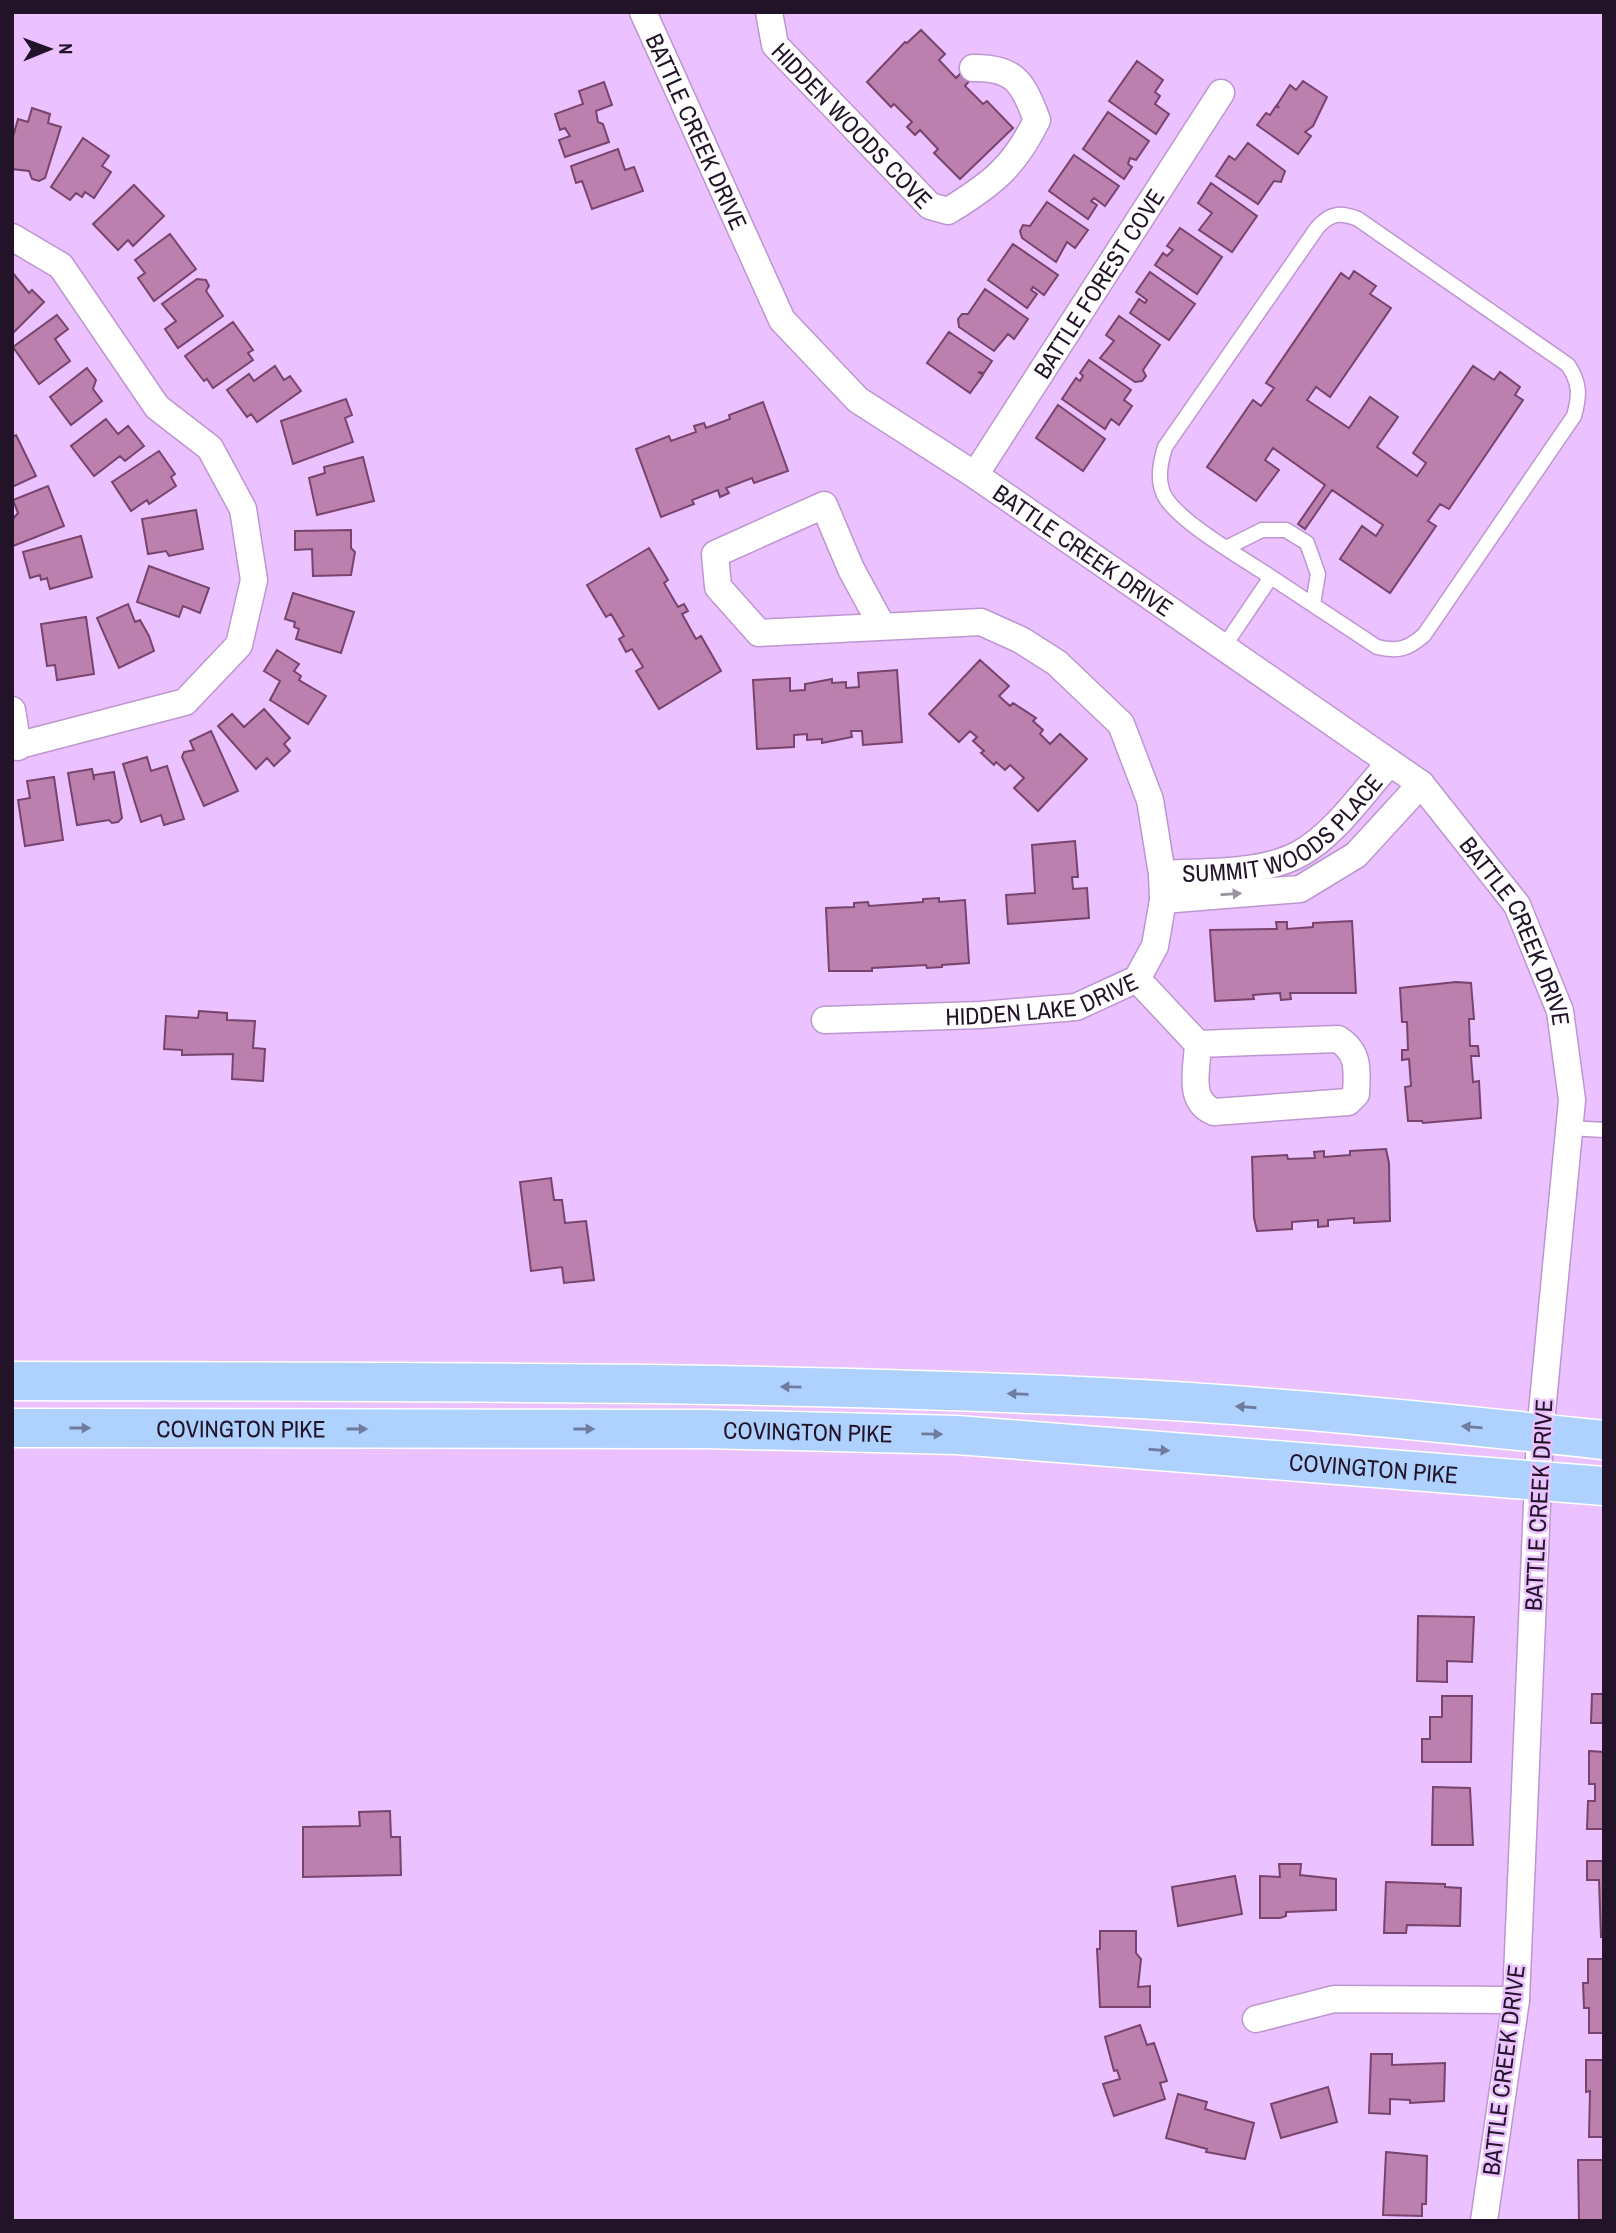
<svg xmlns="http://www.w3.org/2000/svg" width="1616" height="2233" font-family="'Archivo Narrow',sans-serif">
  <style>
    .building { fill: #bb80ae; stroke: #78436d; stroke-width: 2 }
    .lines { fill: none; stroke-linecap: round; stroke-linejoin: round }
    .lane-casing { stroke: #bd96d0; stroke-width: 17 }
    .street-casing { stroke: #bd96d0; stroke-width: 29 }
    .primary-casing { stroke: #fff; stroke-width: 41 }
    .lane { stroke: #fff; stroke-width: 14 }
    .street { stroke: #fff; stroke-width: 26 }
    .primary { stroke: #aed1fd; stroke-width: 38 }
    .oneway { fill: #9c959f }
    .oneway2 { fill: #6f7c9e }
    .labels { text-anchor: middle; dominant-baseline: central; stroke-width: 5; stroke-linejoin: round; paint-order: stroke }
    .street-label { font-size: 24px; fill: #221329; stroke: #ebc2ff }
  </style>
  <rect width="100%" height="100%" fill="#ebc2ff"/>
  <path class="building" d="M921,30L945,54L939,60L956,78L962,72L970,80L965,86L983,104L987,101L1013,128L960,179L934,153L938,149L920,130L915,135L907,127L912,122L894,104L891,107L867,82L905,42L907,43Z
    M1137,61L1163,80L1155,92L1160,96L1155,104L1169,114L1156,134L1109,101Z
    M1303,81L1327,97L1313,126L1305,132L1311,136L1298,154L1257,125L1266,113L1270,115L1276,106L1279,108L1277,105L1290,85L1296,90Z
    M604,82L612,105L596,111L598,122L603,124L609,142L565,157L559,140L570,136L565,128L560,130L555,114L583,104L579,91Z
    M32,108L50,114L48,123L61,127L45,178L39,181L32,179L29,171L12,169V140L18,119L28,122Z
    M1108,112L1149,141L1136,160L1130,158L1128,164L1132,167L1124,179L1083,149Z
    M83,138L109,156L102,166L111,172L94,198L85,192L82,197L76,193L70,200L51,187Z
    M1248,143L1285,171L1281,182L1274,181L1258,204L1216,176L1229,156L1235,160Z
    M618,149L625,170L634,167L643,191L592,209L582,181L576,183L571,166Z
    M1074,155L1119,186L1105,206L1094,198L1091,201L1097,205L1088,219L1049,191Z
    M1211,183L1257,216L1232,252L1199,230L1212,213L1198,203Z
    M134,185L164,216L133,246L128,240L118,250L93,224Z
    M1047,202L1088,230L1075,248L1067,242L1056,262L1022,238L1020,231L1023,225L1030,226Z
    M1180,228L1222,257L1197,294L1155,265L1163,253L1167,256L1173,250L1167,246Z
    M170,234L196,269L154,301L138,278L145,273L135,260Z
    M1013,244L1058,275L1044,295L1033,287L1031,290L1037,294L1027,308L988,280Z
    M1354,271L1376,286L1370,294L1391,308L1330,397L1316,387L1307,400L1349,428L1370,397L1398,417L1377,447L1417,476L1426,463L1413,453L1473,366L1494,380L1500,372L1520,387L1515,395L1523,400L1449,509L1440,504L1428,521L1436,526L1390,593L1340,559L1362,526L1376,536L1383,525L1332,490L1305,529L1298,524L1325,485L1273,448L1265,460L1279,470L1256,501L1207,467L1253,400L1261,406L1274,388L1266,383L1341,273L1349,279Z
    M12,272L29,293L32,290L44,302L12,334Z
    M1150,272L1195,304L1169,340L1130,313L1139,299L1145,303L1147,300L1136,292Z
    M197,279L206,280L209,286L206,291L223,316L178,348L165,329L176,321L162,304Z
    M985,289L1028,319L1014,339L1008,334L994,351L959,327L958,319L962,314H968Z
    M57,315L68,329L55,339L70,361L39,384L13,347Z
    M1119,316L1160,345L1143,370L1146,376L1142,381L1135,382L1100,358L1114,341L1106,335Z
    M233,322L253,350L248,353L253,360L213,388L207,379L204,381L200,376L185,356Z
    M949,332L992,361L984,373L978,372L983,375L970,393L927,363Z
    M1089,360L1131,390L1124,400L1132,406L1119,425L1111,419L1105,429L1062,399L1076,378L1080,381L1083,376L1080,373Z
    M275,366L284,380L290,376L301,391L257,422L251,414L247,417L227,390L249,374L254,381Z
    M87,368L96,380L93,389L102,401L71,425L50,397Z
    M346,399L352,415L345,418L353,442L293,464L281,421Z
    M763,402L788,471L754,483L752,478L726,488L729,493L720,497L718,490L692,500L694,504L661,517L636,449L669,436L671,441L696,432L694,426L704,423L706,428L730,419L729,415Z
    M1058,405L1105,439L1083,471L1036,438Z
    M106,419L118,434L128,426L144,446L125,461L120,456L94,476L71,446Z
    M16,435L36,476L12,487V437Z
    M159,451L175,474L171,477L176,486L149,504L147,500L131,511L112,482Z
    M363,457L374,501L317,515L309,478L325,473L324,467Z
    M48,486L64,526L13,546L12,520L18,513L13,500Z
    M196,510L203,549L169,556L166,551L148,554L142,519Z
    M351,530V548L355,552L351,575L313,576L312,549L295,550V531Z
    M81,536L92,577L50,589L47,578L41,580L40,575L30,578L23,552Z
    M649,548L668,580L664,583L678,607L684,604L688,611L682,614L696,639L701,636L721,671L659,709L636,671L643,667L632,649L626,652L619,639L624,636L611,614L606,617L587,585Z
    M149,566L209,588L200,613L183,606L179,617L137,602Z
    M293,593L354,612L341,653L296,639L299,629L294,627L295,622L285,619Z
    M128,604L135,622L140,620L149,636L154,651L119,668L97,618Z
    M86,617L94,674L57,680L55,665L47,666L41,624Z
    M277,650L299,664L294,671L301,676L299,680L326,696L308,724L270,700L280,681L264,671Z
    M980,660L1009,686L999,696L1010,706L1013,703L1036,718L1033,721L1043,730L1040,734L1050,744L1060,734L1087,759L1038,811L1014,788L1024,778L1010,765L1005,770L996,762L994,765L981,753L984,751L973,741L977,737L970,731L959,742L929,714Z
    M897,670L902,742L863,745L862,731H851L852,737L822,743V739L807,740V734L794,735V747L757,749L753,680L790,678V691L805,690V684L832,679V683L846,682V688L859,687L858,673Z
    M264,709L290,738L284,744L290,751L274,766L267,758L256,769L218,726L232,714L244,727Z
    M211,731L238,791L204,806L182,757L184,752L194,750L190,741Z
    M147,757L151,771L167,766L184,819L164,825L161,815L141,822L123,764Z
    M92,769L94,780V775L114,772L122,818L118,822L112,823L109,820L77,825L68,773Z
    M54,777L63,840L25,846L18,800L30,798L27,781Z
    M1075,841L1078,877H1072L1073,889L1087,888L1089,918L1008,924L1006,895L1035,893L1032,845Z
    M939,898V902L965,900L969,963L942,965V967L927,968L926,965L872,968V971H829L826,908L854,907V903L868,902L869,906L923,902V899Z
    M1352,921L1356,993H1290L1291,999L1281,1000L1280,993L1253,995L1254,999L1215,1001L1210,930L1277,929L1276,922H1287V929L1313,927V923Z
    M1456,982L1471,983L1474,1019H1469L1470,1046H1478L1479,1056H1471L1473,1082L1479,1081L1481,1118L1423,1123L1422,1121H1408L1405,1087L1411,1086L1409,1059L1402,1060V1050H1408L1407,1022H1402L1400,988Z
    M199,1011L227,1013V1020L255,1021L253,1048L265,1049L263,1081L232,1079L233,1054L182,1055V1050L164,1049L166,1016L198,1018Z
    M1386,1149L1389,1163L1390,1221L1354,1223V1218L1328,1220V1226L1318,1227V1220L1292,1222V1229L1257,1231L1254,1218L1252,1157L1287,1155L1288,1159L1315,1158L1314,1152L1324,1151V1157L1350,1155V1151Z
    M551,1178L554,1200H562L565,1223L586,1221L594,1280L564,1283L562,1267L531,1271L520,1182Z
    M1418,1616L1474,1617L1472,1662L1447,1661V1682L1417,1681Z
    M1592,1694H1604V1723H1591Z
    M1442,1696H1472L1471,1762H1422V1739H1430V1717H1442Z
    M1589,1751L1604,1752V1829H1587L1588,1801H1595V1784H1589Z
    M1433,1787L1470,1788L1473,1845H1432Z
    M390,1811L391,1837H400L401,1875L303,1877V1827L360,1826L359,1812Z
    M1587,1861H1604V1937H1601L1599,1880H1587Z
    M1279,1864H1301L1300,1875L1336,1879V1910L1286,1912V1916L1280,1918H1260V1876L1280,1877Z
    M1235,1876L1242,1914L1178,1926L1172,1887Z
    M1386,1882L1445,1884V1887L1461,1888L1460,1926L1407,1925L1406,1933H1384Z
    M1100,1931H1136V1953L1141,1959L1138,1987L1150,1986V2007H1100L1097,1949H1100Z
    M1588,1959H1604V2033H1589V2008H1584L1583,1983H1588Z
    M1140,2025L1147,2045L1154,2043L1167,2081L1160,2083L1165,2099L1114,2116L1103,2084L1120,2079L1117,2070L1114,2071L1105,2037Z
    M1371,2054H1392V2065L1445,2063L1444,2101L1410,2103V2100L1390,2099V2114L1369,2113Z
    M1586,2060H1604V2137H1589L1590,2091L1586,2092Z
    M1328,2087L1337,2122L1281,2138L1271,2104Z
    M1178,2094L1207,2102L1205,2109L1254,2123L1245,2159L1206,2152L1207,2149L1166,2138Z
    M1386,2152L1427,2156L1426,2204H1422V2216L1383,2215Z
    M1578,2160H1604V2221H1579Z"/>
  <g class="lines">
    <g class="lane-casing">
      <path id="lane" d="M1228,547L1262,530H1286L1307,543L1318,574L1313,604
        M1223,648L1271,577L1377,647C1398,652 1408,649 1424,635L1574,416C1580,395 1580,383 1568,365L1358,219C1340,212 1330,213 1317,228L1165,447C1160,464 1157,479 1164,495C1177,521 1245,560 1271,577
        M1569,1128L1604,1130"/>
    </g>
    <g class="street-casing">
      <g id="street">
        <path id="s1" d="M643,12L782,320L858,400L975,475L1421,784L1517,905L1560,1011L1572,1100L1540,1433L1516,2000L1484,2221"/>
        <path id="s2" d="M769,12L775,45L930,206L948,211C992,184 1014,167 1037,120C1023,84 1016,67 973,68"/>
        <path d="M12,237L61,266L157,407L210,448L243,509L254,580L239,645L185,702L12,747"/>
        <path id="s3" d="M975,475L1221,93"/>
        <path d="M12,710L18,747"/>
        <path id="s4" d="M1162,874C1206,871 1262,875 1301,853C1336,833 1362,793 1389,764"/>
        <path d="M1163,900L1300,889L1356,855L1421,784"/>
        <path d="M1137,979L1198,1044L1338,1039C1360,1053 1357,1071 1356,1094L1348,1102L1214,1112C1187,1101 1197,1070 1198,1044"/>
        <path id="s5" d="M825,1020L981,1015L1076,1007L1137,979L1155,946L1163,900L1162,874L1150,800L1121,724L1057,663L1021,640L981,622L759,633L718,587L715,554L824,505L851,569L882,626"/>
        <path d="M1256,2019L1334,1999L1516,2000"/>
      </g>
    </g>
    <g class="primary-casing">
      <g id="primary">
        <path d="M12,1381C375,1382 738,1380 1101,1397C1269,1405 1437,1422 1604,1440"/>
        <path id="s6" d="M12,1428L706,1429L957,1435L1604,1486"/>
      </g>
    </g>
    <use href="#lane" class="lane"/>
    <use href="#street" class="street"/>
    <use href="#primary" class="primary"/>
  </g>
  <defs><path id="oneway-solid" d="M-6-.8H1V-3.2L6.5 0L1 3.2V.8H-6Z" transform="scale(1.75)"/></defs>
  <use class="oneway" href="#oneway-solid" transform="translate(1231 894) rotate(-4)"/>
  <g class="oneway2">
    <use href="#oneway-solid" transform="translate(791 1387) rotate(-179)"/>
    <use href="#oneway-solid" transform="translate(1018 1394) rotate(-178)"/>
    <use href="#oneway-solid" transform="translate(1246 1407) rotate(-176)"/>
    <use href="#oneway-solid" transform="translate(1472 1427) rotate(-175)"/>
    <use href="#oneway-solid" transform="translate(80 1428)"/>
    <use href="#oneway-solid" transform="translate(357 1429)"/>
    <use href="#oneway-solid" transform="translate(584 1429)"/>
    <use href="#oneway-solid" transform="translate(932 1434) rotate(1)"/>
    <use href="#oneway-solid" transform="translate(1159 1450) rotate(4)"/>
  </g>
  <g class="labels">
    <g class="street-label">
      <text stroke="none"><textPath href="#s2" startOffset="145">HIDDEN WOODS COVE</textPath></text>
      <text stroke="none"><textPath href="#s1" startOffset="131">BATTLE CREEK DRIVE</textPath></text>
      <text stroke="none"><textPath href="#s3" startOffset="228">BATTLE FOREST COVE</textPath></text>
      <text stroke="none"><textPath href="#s1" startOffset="719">BATTLE CREEK DRIVE</textPath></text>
      <text stroke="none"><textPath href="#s4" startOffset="135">SUMMIT WOODS PLACE</textPath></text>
      <text stroke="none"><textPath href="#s1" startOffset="1307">BATTLE CREEK DRIVE</textPath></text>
      <text stroke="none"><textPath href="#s5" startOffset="219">HIDDEN LAKE DRIVE</textPath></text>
      <text stroke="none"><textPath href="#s6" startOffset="229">COVINGTON PIKE</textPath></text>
      <text stroke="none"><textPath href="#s6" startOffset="796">COVINGTON PIKE</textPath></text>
      <text stroke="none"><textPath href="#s6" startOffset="1363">COVINGTON PIKE</textPath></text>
      <text transform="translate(1538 1505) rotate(-87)">BATTLE CREEK DRIVE</text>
      <text transform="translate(1503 2070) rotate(-83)">BATTLE CREEK DRIVE</text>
    </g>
  </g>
  <rect width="1616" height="2233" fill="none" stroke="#221329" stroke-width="28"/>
  <g transform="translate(49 49) rotate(89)" stroke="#ebc2ff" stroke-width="5" paint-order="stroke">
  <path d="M0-5L12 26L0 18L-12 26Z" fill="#221329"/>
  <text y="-10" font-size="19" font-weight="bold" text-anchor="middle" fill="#221329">N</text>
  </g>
</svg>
